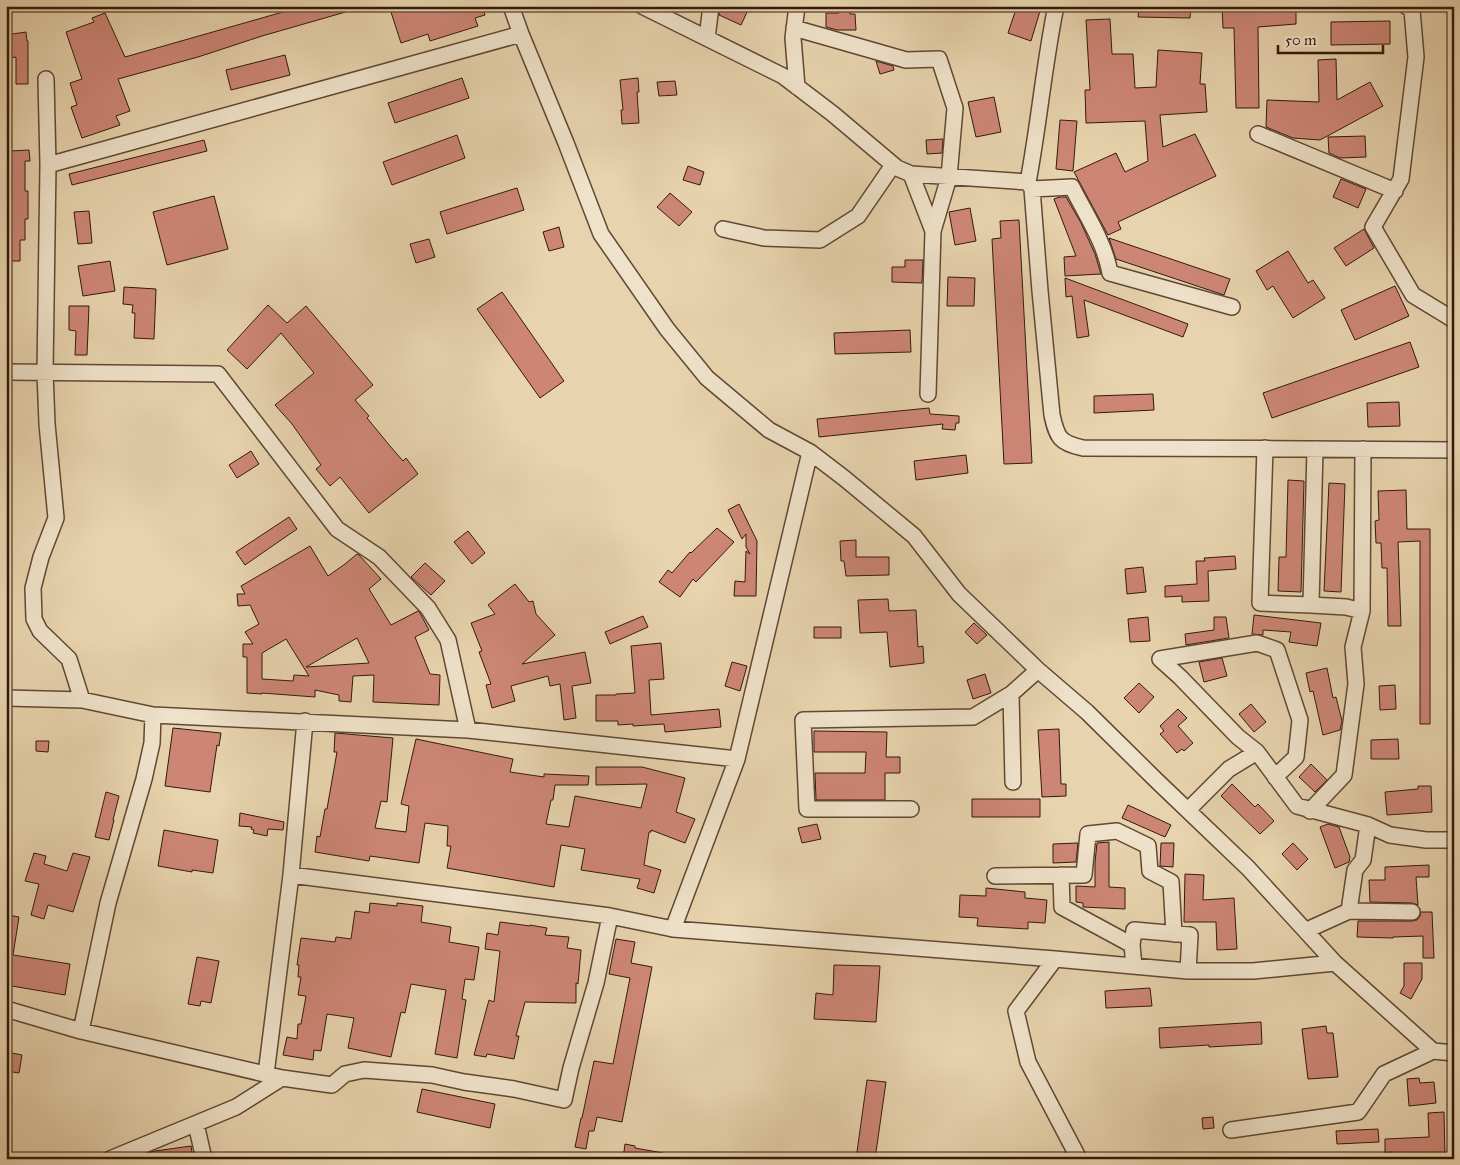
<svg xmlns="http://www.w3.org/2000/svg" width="1460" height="1165" font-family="'IM FELL Great Primer',serif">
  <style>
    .building { fill: #cd8676; stroke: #33190b; fill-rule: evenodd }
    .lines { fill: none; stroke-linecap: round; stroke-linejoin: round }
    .minor-casing { stroke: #604834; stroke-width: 18 }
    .minor { stroke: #efe2ca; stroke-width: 15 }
  </style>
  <rect width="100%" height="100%" fill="#e7d3ad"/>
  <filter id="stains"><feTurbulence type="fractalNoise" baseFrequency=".004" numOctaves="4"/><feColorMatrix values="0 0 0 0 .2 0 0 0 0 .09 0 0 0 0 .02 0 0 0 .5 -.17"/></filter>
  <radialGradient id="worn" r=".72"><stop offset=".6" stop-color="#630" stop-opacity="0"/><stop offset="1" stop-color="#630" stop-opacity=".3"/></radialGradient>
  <path class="building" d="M304,6H355L356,9L262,36L198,57L118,79L130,111L116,116L120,125L82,138L71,107L77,105L70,83L82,79L66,32L94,22L92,18L105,13L125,57Z
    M389,6H482L485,15L475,18L478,26L430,41L428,34L401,43Z
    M720,6H742L748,10L741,25L719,15Z
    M838,6H850V14H855L856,30H837L826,27V13H839Z
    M1017,6H1024L1040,11L1031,41L1008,33Z
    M1139,6H1191L1190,18L1138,17Z
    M1222,6H1296V24L1258,27L1259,108H1236L1234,28H1223Z
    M1110,19L1112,54H1133L1135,88L1156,87L1158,50L1202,53L1200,84H1205L1207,112L1160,115L1163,147L1195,134L1216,176L1118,222L1121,229L1108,235L1074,172L1116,153L1125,172L1148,161L1145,121L1086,123L1085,90H1090L1086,20Z
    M1390,21V44L1331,45V22Z
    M26,32L27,41H28V84H16V57L6,59V35Z
    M285,55L290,75L231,90L226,70Z
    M1336,59L1337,100L1370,82L1383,106L1320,140L1293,138L1266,127L1267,100L1319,102L1318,60Z
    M876,61L893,66L894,70L880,74Z
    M462,78L469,98L395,123L388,103Z
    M638,78L639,92H637L639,123L622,124L621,110H623L620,80Z
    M675,81L677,95L659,96L657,82Z
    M994,97L1001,132L976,137L968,102Z
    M1060,120L1077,121L1073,171L1056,169Z
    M457,135L465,158L392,185L383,162Z
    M1365,136L1366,157L1340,158L1329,153L1328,137Z
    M943,139L942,153L927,154L926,140Z
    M204,140L207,151L72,185L69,174Z
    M29,150L30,161H25V191H28V219H25V240H20V261H6V164H10V151Z
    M688,166L704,172L700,185L683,180Z
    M1341,179L1366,189L1358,208L1333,197Z
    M517,188L524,210L447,234L440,212Z
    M670,193L692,212L679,226L657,207Z
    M214,196L228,249L167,265L153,212Z
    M1060,197H1066L1081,223L1095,254L1101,274L1065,276L1064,257L1076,256L1054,199Z
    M970,208L976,241L955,245L949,212Z
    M89,211L92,243L78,244L74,212Z
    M1019,220L1032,463L1004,464L992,239L1001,238L1000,221Z
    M559,227L564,247L549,251L543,232Z
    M1364,229L1374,248L1346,266L1334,248Z
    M1109,238L1230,279L1224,295L1116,259Z
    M429,239L435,257L416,263L410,244Z
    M1288,251L1308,283L1313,280L1325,298L1293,318L1273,286L1267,290L1256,271Z
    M905,260H923L922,283L892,282V267H905Z
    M110,261L115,291L83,296L78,266Z
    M948,277L975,278L974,306H947Z
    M1065,278L1188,324L1183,337L1084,300L1089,336L1077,338L1072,296L1066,297Z
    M1395,286L1409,316L1355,340L1341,310Z
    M124,287L156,289L154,339L134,338L135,313H132L133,305L123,304Z
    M502,292L564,381L540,398L477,309Z
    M268,305L287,323L306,306L373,385L355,400L369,416L367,418L390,446L403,461L406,458L418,474L369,513L340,477L330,486L316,469L321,465L292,424L275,405L314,373L281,333L247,369L227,350Z
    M69,306H89L87,355H75L76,331L69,330Z
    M910,330L911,352L835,354L834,333Z
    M1410,342L1419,367L1272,418L1263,393Z
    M1153,394L1154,410L1094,413V396Z
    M1399,402L1400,426L1368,427L1367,403Z
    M929,408L930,414L959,416V423H956L955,430L942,429L943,424L819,437L817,419Z
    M251,451L259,464L237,478L229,465Z
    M966,455L968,473L916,480L914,461Z
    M1288,480L1304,481L1301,592L1278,591L1279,557H1286Z
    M1329,483L1345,484L1341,592L1324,591Z
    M1406,490L1407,529H1430V724H1420V541L1398,542L1401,626H1388L1387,568H1382L1381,543H1376L1375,521L1379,520L1378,491Z
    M739,504L757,541L756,596H734L735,581L745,582L746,551L750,554L746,547V534L742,539L728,510Z
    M289,517L297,529L245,565L236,552Z
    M717,528L734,542L696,582L693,579L680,597L659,582L668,570L672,573L690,552L691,553Z
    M468,531L485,553L472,564L454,542Z
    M856,540V557H889V575L846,576L844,561H841L840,541Z
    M310,546L328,576L345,564L357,554L359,555L381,579L369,589L391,625L418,611L420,613L429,630L415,637L430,674L440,675L439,705L373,702L374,675L353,676L351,702L339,701V695L315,690V697L262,693V694L247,693V657H243V644H253L245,632L259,624L250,605L238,606L237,594H245L241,586ZM357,638L369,663L306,667ZM286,639L309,676L294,675L293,681L262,679V653Z
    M1235,556L1236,569L1208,571L1209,601L1182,602V596L1165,597V586L1197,584L1196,561H1205L1204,558Z
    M425,563L445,581L431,595L411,577Z
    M1143,567L1146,592L1127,594L1125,569Z
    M515,584L529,602L533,601L536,614L555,635L522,664L585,652L591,683L572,686L576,718L564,720L560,684L550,686L548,676L511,686L515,701L492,708L486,685L491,684L479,652L482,651L471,623L495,614L488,605Z
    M888,599L889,611L916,610L918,647L923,646L924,663L890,667L887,632L860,633L858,600Z
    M1254,615L1321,623L1317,646L1289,642L1291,632L1263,630V635L1252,634Z
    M643,616L648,627L610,644L605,632Z
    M1148,617L1150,641L1130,642L1128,619Z
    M1214,617H1226L1229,638L1186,645L1185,634L1214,630Z
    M974,623L987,635L977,644L965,632Z
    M814,627H841V638H814Z
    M661,643L664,679L649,680L651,715L719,709L721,727L665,732L664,724L633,726V724L618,725V721H596V695H616V694L635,693L631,646Z
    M1222,658L1227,676L1204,682L1199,662Z
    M732,662L747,666L740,691L725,686Z
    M1327,668L1333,698L1336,697L1342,721L1340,730L1323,735L1313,691L1310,692L1306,673Z
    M985,674L991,693L973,699L967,680Z
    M1139,683L1154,697L1139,713L1124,698Z
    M1395,685L1396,709L1380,710L1379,686Z
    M1251,704L1266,722L1254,732L1239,714Z
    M1178,709L1187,718L1178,726L1193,743L1184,751L1182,749L1177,753L1160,734L1164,731L1160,726Z
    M173,728L221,733L219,746L217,745L210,792L165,786Z
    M1059,729L1061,784H1066V796L1042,797L1038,730Z
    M814,731L887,732L886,757H900V773H885V800H816L815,773H865L866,752H814Z
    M335,733L393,738L387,802L381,801L375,828L406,832L409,806L401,804L416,739L513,759L510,772L544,777V774L589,776L588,785H555L553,800H551L546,824L569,827L575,796L641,808L647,784L596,785V767H642L685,778L676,812L695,819L685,843L651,830V832H649L644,865L661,870L654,893L637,888L640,879L581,870L585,849L561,845L554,887L447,868L451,846H447L448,826L425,823L419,863L370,856L369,861L315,852L317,836L320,837L325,809H327L337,752H334Z
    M1398,739L1399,759H1371V740Z
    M36,741H49L48,752L36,751Z
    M1311,764L1327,780L1315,792L1299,777Z
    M1232,784L1255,807L1258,804L1274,821L1260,834L1221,796Z
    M1418,786H1431L1432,812L1387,815L1385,792L1418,789Z
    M106,792L119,796L113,820H114L109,840L95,837Z
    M972,799H1040V817H972Z
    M1128,805L1171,825L1165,837L1122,818Z
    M240,813L284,822L283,830L268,829L267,836L253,833L254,830L251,829L252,827L239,826Z
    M817,824L821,839L802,843L798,828Z
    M1328,824L1339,827L1350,857L1349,862L1335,868L1320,827Z
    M164,830L218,840L213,873L192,870V872L158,866Z
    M1109,842V887L1125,888V909L1083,907V903L1076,902V886L1095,887V862L1097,843Z
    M1078,843L1076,862L1053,863V844Z
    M1161,843H1174L1173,867L1160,866Z
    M1293,843L1308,859L1297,870L1282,854Z
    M34,853L46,856L44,864L67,871L73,853L90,857L73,912L48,905L44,919L31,915L39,884L25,881Z
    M1429,865V877H1416L1418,905L1412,903L1370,902L1369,880H1385V867Z
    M1185,874L1204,875L1203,900L1234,898L1237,949L1217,950L1216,922H1184Z
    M986,888L1025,892V898L1047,900L1045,923L1028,922V929L977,926L978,918L959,917L960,895L986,896Z
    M370,903L397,906V903L423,906L421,922L451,927L449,942L479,947L474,980L465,979L462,999L466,1000L457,1058L435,1054L446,990L411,984L405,1013L401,1012L391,1057L348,1048L354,1018L327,1014L321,1051L314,1050L313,1060L283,1055L287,1037L297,1039L298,1024H301L306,996L298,995L301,977H298L299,965H297L301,938L335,942L336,937L351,939L355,911L369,913Z
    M1421,912H1432L1434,958H1423V936L1393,937V938L1357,937L1358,921H1412L1417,920L1420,916Z
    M9,915L19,917L13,955L70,964L65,995L6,985V929Z
    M500,922L530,926V925L547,928L545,935L569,937L567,948L581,950L578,984L576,983V1003L525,1002L516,1036H519L514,1059L487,1054L486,1057L474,1055L489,1000L494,1002L500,951L485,949L487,933L498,935Z
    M616,939L635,942L631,963L652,967L622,1122L597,1117L594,1131H589L586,1149L575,1147L581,1118H582L594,1061L613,1064L630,978L609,974Z
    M197,957L219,961L211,1003L201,1001L200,1006L188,1004Z
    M1404,963H1422V979L1411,999L1400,993L1404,986Z
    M834,965L880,966L876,1022L814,1019L816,993L833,995Z
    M1150,988L1152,1006L1106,1008L1105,991Z
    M1261,1022L1262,1044L1209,1047V1045L1160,1048L1159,1028Z
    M1326,1026L1327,1033H1333L1338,1077L1308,1079L1302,1029Z
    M6,1052L22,1055L19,1073L6,1071Z
    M1419,1078L1420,1083L1434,1082L1436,1103L1409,1106L1407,1079Z
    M867,1080L886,1082L875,1159H856Z
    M422,1089L495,1104L490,1128L417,1112Z
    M1444,1112L1445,1157H1432V1154L1393,1156L1392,1152L1385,1153V1139L1429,1137L1428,1113Z
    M1213,1117L1214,1128L1203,1129L1202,1118Z
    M1378,1129L1379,1142L1337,1144L1336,1131Z
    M625,1144L635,1146V1148L663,1153L662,1159H623Z
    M191,1146L193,1159H148V1153L155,1151Z"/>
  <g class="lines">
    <g class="minor-casing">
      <path id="minor" d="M511,6L521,34L566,143L601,234L667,329L707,378L769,430L810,452L844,478L914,536L959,594L1038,670L1087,712L1157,781L1248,868L1335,963L1433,1051L1454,1053
        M642,6L783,76L833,114L897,168L911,174L1028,182
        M797,6L793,38L797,87
        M1056,6C1044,64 1039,124 1028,182L1032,189L1040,291L1052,415C1057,438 1060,443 1083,448C1207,448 1330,449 1454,450
        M1406,6L1412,10L1416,57L1401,179L1373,227L1413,295L1454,320
        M794,28L906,60L939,59L955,108L949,177L933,231
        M707,38L711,6
        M46,79L48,165L45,372L47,424L56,518L41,557L33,588L34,619L40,631L69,659L82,700
        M1258,134L1395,191
        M48,165L521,34
        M911,174L933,231L928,394
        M1032,189L1072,187C1086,215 1105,243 1110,273L1232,307
        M723,229L764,238L820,240L858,216L893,165
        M6,372L218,374L337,529L379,557L428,608L448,640L468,730
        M1265,448L1260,603L1311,605
        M1315,449L1311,605L1346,607L1362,611
        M1160,659L1180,677L1238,737L1257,752L1297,806L1368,825L1390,835L1426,840H1454
        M1160,659L1257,643L1277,650L1300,720L1296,757L1275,777
        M1011,694L1013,782
        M6,698L82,700L153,715L468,730L737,759
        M911,809H807L803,720L973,717L1011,694L1038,670
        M1188,810L1229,769L1257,752
        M1310,811L1344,775L1356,684L1353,647L1362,611L1363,449
        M291,875L610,916L673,929L1055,959L1188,971H1253L1335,963
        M1061,875L1062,907L1132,945
        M995,876L1084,875L1088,834L1117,831L1148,846L1150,871L1171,882L1174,934
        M1349,911L1412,912
        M673,929L737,759L810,452
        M1307,930L1349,911L1355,870L1363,860L1368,825
        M1055,959L1016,1011L1028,1062L1079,1159
        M1134,966L1132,945L1134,930L1190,935L1188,971
        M6,1009L81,1031L282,1078L332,1085L345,1074L364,1070L432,1075L464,1082L514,1089L564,1100L571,1068L596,983L610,916
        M81,1031L108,903L144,779L152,743L153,715
        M266,1074L291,875L305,721
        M196,1124L204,1159
        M1231,1130L1358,1112L1384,1074L1433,1051
        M110,1159L236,1107L282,1078"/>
    </g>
    <use href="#minor" class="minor"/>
  </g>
  <rect width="1460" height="1165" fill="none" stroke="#e7d3ad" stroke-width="25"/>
  <rect x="8" y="8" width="1445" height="1150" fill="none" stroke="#33190b" stroke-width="2.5"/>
  <rect x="12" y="12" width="1435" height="1140" fill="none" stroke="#33190b"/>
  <path d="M1278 45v8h105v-8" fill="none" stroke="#33190b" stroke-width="2.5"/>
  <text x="1285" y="45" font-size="15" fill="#33190b" stroke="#efe2ca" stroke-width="4" paint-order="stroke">50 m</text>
  <rect width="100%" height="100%" filter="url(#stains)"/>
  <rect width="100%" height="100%" fill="url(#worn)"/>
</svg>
